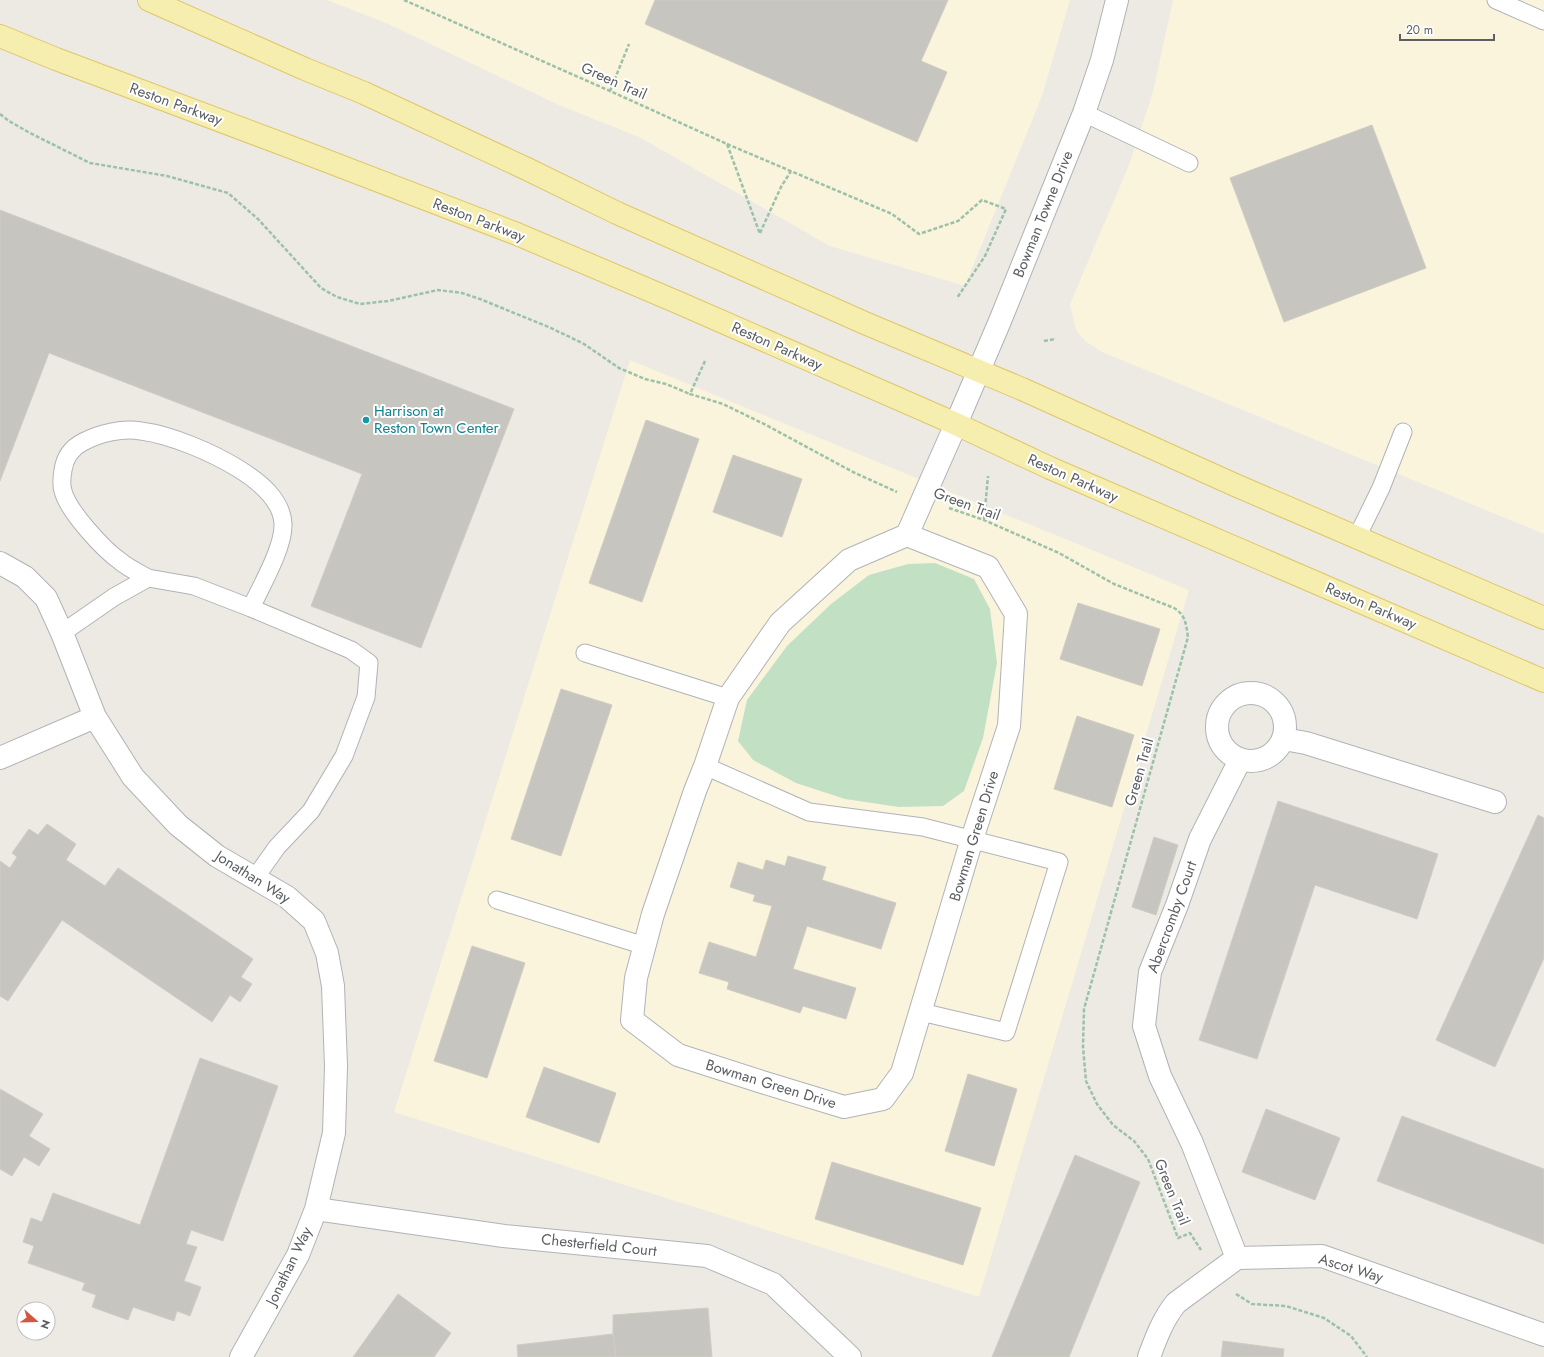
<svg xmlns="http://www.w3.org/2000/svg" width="1544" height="1357" font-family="Jost,sans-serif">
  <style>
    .commercial { fill: #f9f4db }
    .green { fill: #c2e1c4 }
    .building { fill: #c7c5c0; stroke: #d0ccc2 }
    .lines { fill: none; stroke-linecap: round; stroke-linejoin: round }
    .lane-casing { stroke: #b0b3b7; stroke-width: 19 }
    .street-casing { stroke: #b0b3b7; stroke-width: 24 }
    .secondary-casing { stroke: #afb2b6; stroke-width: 24 }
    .primary-casing { stroke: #e0c668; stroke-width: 24 }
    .path { stroke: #9cc1a9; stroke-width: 2.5; stroke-dasharray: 4 2; stroke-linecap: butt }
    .lane { stroke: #fff; stroke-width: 17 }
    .street { stroke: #fff; stroke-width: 22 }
    .secondary { stroke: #fff; stroke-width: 22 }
    .primary { stroke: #f5eeaf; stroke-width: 22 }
    .culture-dot { fill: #0f9aa8; stroke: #fff; stroke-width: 1.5 }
    .labels { text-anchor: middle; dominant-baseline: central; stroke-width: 4; stroke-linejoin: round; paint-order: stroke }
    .street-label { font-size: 15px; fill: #5b5e62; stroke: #fff }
    .culture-label { font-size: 15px; fill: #0d838f; stroke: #fff; text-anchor: start }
  </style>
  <rect width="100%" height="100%" fill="#eceae3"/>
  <path class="commercial" d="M327,0H1070L1042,96L965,286L830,246L639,137L561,106L386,23Z
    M1173,0H1544V534L1102,352L1085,341L1076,330L1070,304L1129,165L1153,92Z
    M630,360L1189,590L979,1297L394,1112Z"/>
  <path class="green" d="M935,563L974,579L990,609L997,663L983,738L964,791L943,806L899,807L845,799L796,783L753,760L738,741L747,700L787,646L831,604L869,575L908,564Z"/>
  <path class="building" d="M655,0H948L921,61L947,72L917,142L645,24Z
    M1372,125L1426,268L1284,322L1230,178Z
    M0,210L514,409L421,648L311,606L362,474L49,353L0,481Z
    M646,420L699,439L642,602L589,583Z
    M733,455L802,479L782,537L713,512Z
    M1078,603L1160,629L1142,686L1060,659Z
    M561,689L612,705L561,856L511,839Z
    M1077,716L1134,735L1112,807L1054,789Z
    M1278,801L1438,854L1417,919L1315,885L1257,1059L1199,1040Z
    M1538,815L1544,818V958L1495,1067L1436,1040Z
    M47,824L76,844L66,860L105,886L118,868L253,959L241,977L252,984L240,1002L230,995L212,1022L62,920L8,1001L0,996V861L10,868L17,857L12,853L29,829L38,835Z
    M1154,837L1178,845L1156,915L1132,907Z
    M788,856L826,867L822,880L896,903L881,949L807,926L793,969L856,988L846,1019L803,1006L800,1013L727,989L729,982L699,973L709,942L756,957L772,906L753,901L755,895L730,887L738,862L763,870L766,860L785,866Z
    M472,946L525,963L487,1078L434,1061Z
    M200,1058L278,1086L223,1241L191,1230L186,1244L197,1247L184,1281L201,1287L190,1316L177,1311L174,1321L133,1307L128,1320L92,1307L96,1295L82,1290L85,1283L28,1263L34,1246L23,1242L31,1218L42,1222L53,1193L140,1225Z
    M544,1067L616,1093L599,1143L526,1117Z
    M968,1074L1017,1089L994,1166L945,1151Z
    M0,1089L43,1114L29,1136L50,1149L39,1166L24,1157L12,1176L0,1169Z
    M1266,1109L1340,1138L1315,1200L1242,1172Z
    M1402,1116L1544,1169V1244L1377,1181Z
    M1075,1155L1140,1182L1069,1357H992Z
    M832,1162L981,1208L963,1265L815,1219Z
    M398,1294L451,1333L434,1357H353Z
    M708,1308L712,1357H616L613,1334V1315Z
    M613,1334L616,1357H518L517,1345Z
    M1223,1341L1284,1349L1283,1357H1221Z"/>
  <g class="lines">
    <g class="lane-casing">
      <path id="lane" d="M1496,0L1544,21
        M1084,113L1189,163
        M1357,537L1381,488L1403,432
        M148,578C139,573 128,568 120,561C103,549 68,511 63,491C61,485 62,476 63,470C65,457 71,448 83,442C100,433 122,428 141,431C172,435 213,453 239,469C258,481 282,499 283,524C284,547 261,586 251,608
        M62,633L114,597L148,578L194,586L251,608L351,650L369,663L366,697L344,756L311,811L277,847L255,878
        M585,653L728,698
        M705,766L809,812L923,827L1059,862L1006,1032L921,1012
        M497,900L645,946"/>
    </g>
    <g class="street-casing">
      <path id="street" d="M907,535L988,567L1016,614L1009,726L972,839L902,1073L883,1099L844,1107L762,1082L678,1055L632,1020L636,978L653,914L695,791L705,766L728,698L780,623L849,560L907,535L956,424
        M0,563L25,577L46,598L62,633L95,717L133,777L178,825L217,856L287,897L314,921L327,953L333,986L336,1066L334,1133L316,1209L298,1255L241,1357
        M1217 727a34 34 0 1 1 68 0a34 34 0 1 1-68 0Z
        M1284,739L1306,743L1495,802
        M0,758L95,717
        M316,1209L504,1236L707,1256L773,1284L850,1357
        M1237,1258L1192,1143L1160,1076L1144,1026L1150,972L1177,905L1200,839L1240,760
        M1149,1357C1156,1338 1163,1319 1176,1303L1237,1258L1322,1256L1544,1335"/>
    </g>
    <g class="secondary-casing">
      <path id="secondary" d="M956,424L1000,321L1084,113L1102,60L1117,0"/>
    </g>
    <g class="primary-casing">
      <path id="primary" d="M149,0L305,69L364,93L527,169L617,213L867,324L1022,389L1235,485L1544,618
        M0,36L56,59L293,148L517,234L677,302L956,424L1050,468L1544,681"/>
    </g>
    <path class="path" d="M404,0L610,91L727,144L760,234
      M610,91L629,44
      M0,114L9,121L30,133L90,163L167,176L228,193L258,219L321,288L337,297L360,304L388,301L438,290L462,293L480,299L551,328L584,344L619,368L645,379L666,384L690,394
      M727,144L892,214L919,234L958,221L982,200L1006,209L985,256L957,298
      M760,233L781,187L791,171
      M1044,341L1056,339
      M705,361L690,394L723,404L766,425L853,472L897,492
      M949,508L984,520L1059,553L1114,584L1174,608C1186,615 1186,625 1188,637L1084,1009L1083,1047L1086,1081L1097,1104L1113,1125L1134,1141L1148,1159L1178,1238L1190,1233L1201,1250
      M984,520L988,476
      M1236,1294L1252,1304L1286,1306L1324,1318L1351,1336L1367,1357"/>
    <use href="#lane" class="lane"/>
    <use href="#street" class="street"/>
    <use href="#secondary" class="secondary"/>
    <use href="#primary" class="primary"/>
  </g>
  <circle class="culture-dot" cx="366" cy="420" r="4"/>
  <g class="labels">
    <g class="street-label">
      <text transform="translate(614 81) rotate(24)">Green Trail</text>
      <text transform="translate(176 104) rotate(20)">Reston Parkway</text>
      <text transform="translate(1043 214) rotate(-68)">Bowman Towne Drive</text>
      <text transform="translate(479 220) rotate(21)">Reston Parkway</text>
      <text transform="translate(777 346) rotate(24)">Reston Parkway</text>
      <text transform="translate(1073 478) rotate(24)">Reston Parkway</text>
      <text transform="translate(967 504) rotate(20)">Green Trail</text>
      <text transform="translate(1371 606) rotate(23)">Reston Parkway</text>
      <text transform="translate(1139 772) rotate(-74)">Green Trail</text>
      <text transform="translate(974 836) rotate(-73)">Bowman Green Drive</text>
      <text transform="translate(253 877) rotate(32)">Jonathan Way</text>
      <text transform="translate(1172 917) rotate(-70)">Abercromby Court</text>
      <text transform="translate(771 1084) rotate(17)">Bowman Green Drive</text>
      <text transform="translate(1172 1192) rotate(68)">Green Trail</text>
      <text transform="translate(599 1245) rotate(6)">Chesterfield Court</text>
      <text transform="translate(289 1266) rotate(-64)">Jonathan Way</text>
      <text transform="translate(1351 1268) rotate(17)">Ascot Way</text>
    </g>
    <g class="culture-label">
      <text x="374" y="411">Harrison at<tspan x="374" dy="17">Reston Town Center</tspan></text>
    </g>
  </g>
  <g transform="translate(36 1321) rotate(110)"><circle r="19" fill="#ffffff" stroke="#bdbfc0"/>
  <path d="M0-3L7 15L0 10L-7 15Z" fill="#d45641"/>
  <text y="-6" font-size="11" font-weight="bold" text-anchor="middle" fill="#5b5e62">N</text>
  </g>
  <path d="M1400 34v6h94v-6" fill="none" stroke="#5b5e62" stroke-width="2"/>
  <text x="1406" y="34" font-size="12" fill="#5b5e62" stroke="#ffffff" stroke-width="3" paint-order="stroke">20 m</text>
</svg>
